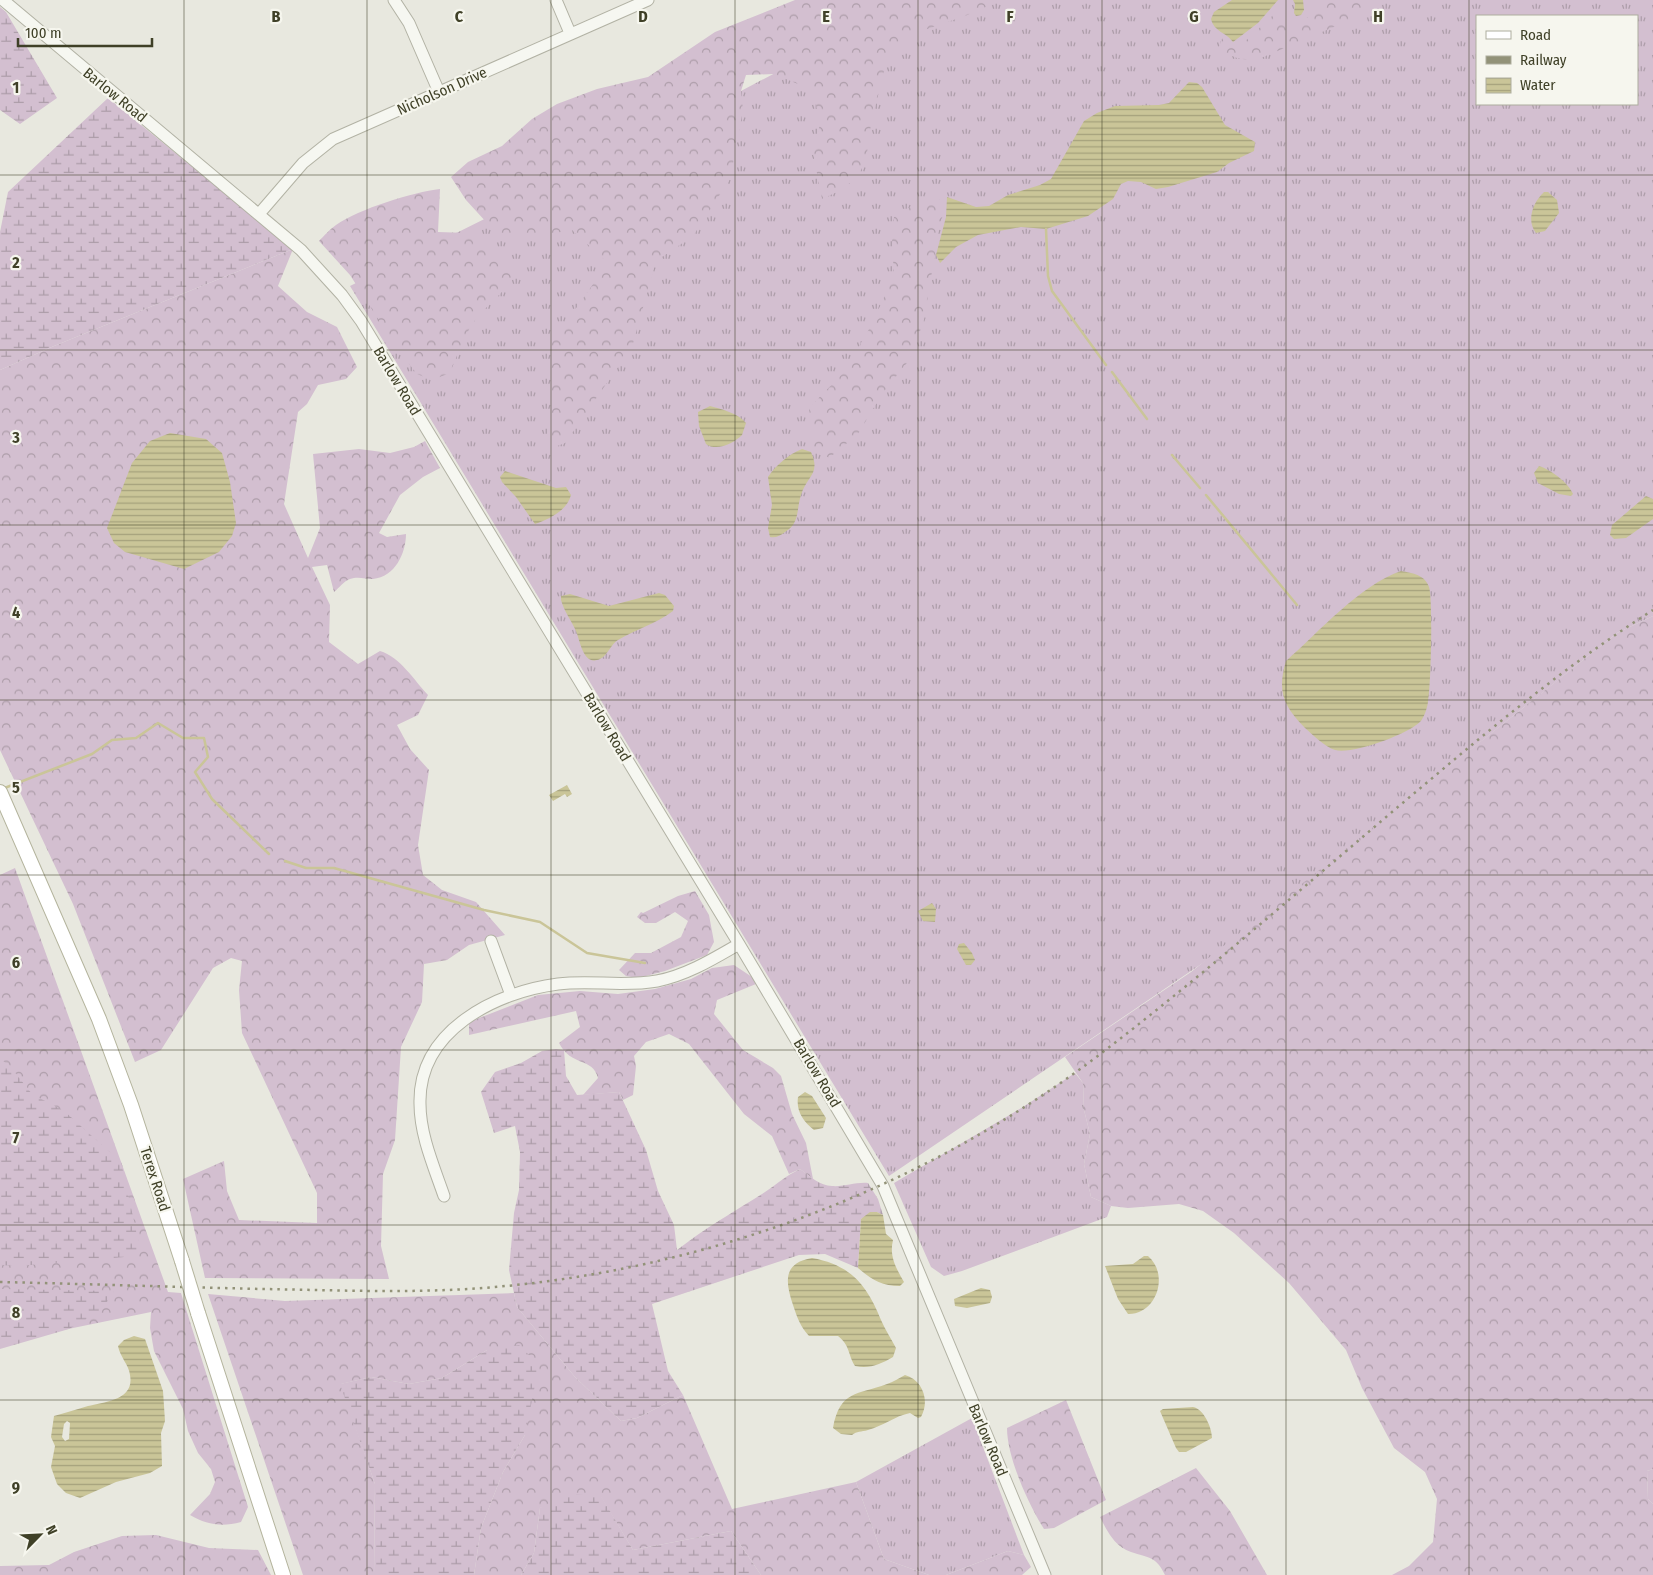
<svg xmlns="http://www.w3.org/2000/svg" width="1653" height="1575" font-family="'Fira Sans Condensed',sans-serif">
  <style>
    .grass { fill: url(#grass-tufts); fill-rule: evenodd }
    .forest { fill: url(#forest-crowns) }
    .wetland { fill: url(#wetland-marsh) }
    .water { fill: url(#water-rules); fill-rule: evenodd }
    .lines { fill: none; stroke-linecap: round; stroke-linejoin: round }
    .stream { stroke: #cac598; stroke-width: 2.5 }
    .minor-casing { stroke: #b2b2a4; stroke-width: 13 }
    .major-casing { stroke: #b4b49d; stroke-width: 16 }
    .minor { stroke: #f6f7f1; stroke-width: 11 }
    .major { stroke: #fff; stroke-width: 14 }
    .rail { stroke: #929278; stroke-width: 2.5; stroke-dasharray: 2.5 5; stroke-linecap: butt }
    .major-bridge-casing { stroke: #b4b49d; stroke-width: 16; stroke-linecap: butt }
    .major-bridge { stroke: #fff; stroke-width: 14 }
    .grid { fill: none; stroke: #3f4027; stroke-width: 1; stroke-opacity: 0.55 }
    .labels { text-anchor: middle; dominant-baseline: central; stroke-width: 4.5; stroke-linejoin: round; paint-order: stroke }
    .street-label { font-size: 15px; fill: #3f4027; stroke: #f6f6ee }
    .grid-label { font-size: 16px; text-anchor: middle; font-weight: bold; fill: #3f4027; stroke: #f6f6ee; stroke-width: 4.5; stroke-linejoin: round; paint-order: stroke }
  </style>
  <defs>
    <pattern id="grass-tufts" width="24" height="20" patternUnits="userSpaceOnUse" patternTransform="scale(1.25)"><rect width="24" height="20" fill="#d3bfd0"/><path d="M3 7l-1-3M5 7V3M7 7l1-3M15 17l-1-3M17 17v-4M19 17l1-3" fill="none" stroke="#ad9da9"/></pattern>
    <pattern id="forest-crowns" width="20" height="18" patternUnits="userSpaceOnUse" patternTransform="scale(1.25)"><rect width="20" height="18" fill="#d3bfd0"/><path d="M2 6a3 3 0 1 1 6 0M12 15a3 3 0 1 1 6 0" fill="none" stroke="#ad9da9"/></pattern>
    <pattern id="wetland-marsh" width="20" height="14" patternUnits="userSpaceOnUse" patternTransform="scale(1.25)"><rect width="20" height="14" fill="#d3bfd0"/><path d="M1 5h8M5 5V1M11 12h8M15 12V8" fill="none" stroke="#ad9da9"/></pattern>
    <pattern id="water-rules" width="6" height="5" patternUnits="userSpaceOnUse" patternTransform="scale(1.25)"><rect width="6" height="5" fill="#cac598"/><path d="M0 2.5h6" fill="none" stroke="#a5a17c"/></pattern>
  </defs>
  <rect width="100%" height="100%" fill="#e8e8df"/>
  <path class="grass" d="M913,0H1653V616L1617,633L1350,846L1247,933L889,1176L350,286L741,91ZM1477,16H1637V104H1477Z
    M1075,1073L1083,1083L1084,1110L1090,1134L1084,1164L1091,1197L1111,1206L1107,1217L962,1271L944,1276L931,1267L894,1183L1023,1107Z
    M972,1418L1024,1555L1008,1551L946,1575H929L884,1559L856,1482Z
    M1653,1469V1504L1648,1499L1647,1471Z"/>
  <path class="forest" d="M795,0H1002L965,16L910,35L888,55L871,124L866,160L857,178L837,192L822,199L813,153L821,120L810,89L774,74L746,75L741,91L743,110L730,179L693,236L656,261L632,347L565,443L552,448L547,439L551,405V344L598,277L611,266L572,230L539,236L498,235L466,200L451,177L468,162L502,146L532,119L557,104L597,89L648,77L715,32Z
    M1311,0H1369L1357,17L1254,61L1237,58L1218,50L1224,33L1242,44L1283,6L1288,23H1304L1312,10Z
    M440,189L438,232L468,233C480,244 506,264 513,276C504,295 485,305 473,323C463,338 457,356 450,373L432,380L417,374L396,347L350,275L319,241C324,236 330,229 336,225C359,209 413,192 440,189Z
    M935,196L947,205L940,223L924,320L910,359L882,394L858,434L829,458L813,447L809,408L844,372L872,324L894,275L892,242L894,217L908,208Z
    M293,249L278,286L307,312L337,327L357,367L346,379L318,385L307,404L298,412L284,504L308,558L320,528L313,454L359,449L390,453L414,447L425,441L440,468L423,477L400,495L379,533L387,537L406,534C406,553 395,577 373,579C365,579 358,576 350,579C344,581 339,588 334,592L327,565L312,567L330,605L329,642L358,664L380,651C400,657 414,680 428,695L418,715L397,725L410,749L429,770L418,845L423,875L442,890L476,902L505,935L469,945L447,960L424,964L422,1002L401,1047L395,1140L383,1174L381,1246L389,1279L205,1278L183,1179L224,1161L227,1191L239,1220L317,1223V1193L242,1033L239,990L242,961L231,958L213,968L161,1050L135,1062L73,904L0,750V370L54,346Z
    M1653,616V1469L1647,1471L1648,1499L1653,1504V1575H1392L1409,1566L1433,1542L1437,1499L1425,1472L1394,1448L1362,1388L1346,1350L1289,1283L1234,1233L1203,1211L1179,1204L1128,1208L1111,1206L1091,1197L1084,1164L1090,1134L1084,1110L1083,1083L1065,1057L1191,972L1617,633Z
    M15,868L168,1292L181,1293L248,1507L241,1522C222,1527 207,1525 190,1515L210,1494L215,1482L211,1469L198,1453L188,1431L183,1409L154,1351L150,1328L151,1312L0,1343V875Z
    M695,891L709,915L714,942L707,955L665,971L638,978L626,976L619,970L635,953H651L681,937L688,921L675,912L656,923H645L637,917L641,912L643,913L678,896Z
    M734,965L752,977L756,984L717,1000L714,1014L743,1050L773,1068L781,1076L792,1114L806,1143L813,1179L800,1169L789,1174L772,1136L744,1114L689,1044L669,1034L646,1042L634,1056L636,1066L633,1095L623,1100L619,1092L583,1095L598,1078C593,1057 571,1067 559,1043L580,1027L576,1011L469,1035V1022L538,995L580,991L618,994L655,989L691,979L712,968Z
    M514,1293L517,1307L575,1377L621,1421L637,1418L683,1395L732,1509L856,1482L884,1559L929,1575H761L731,1531L633,1550L601,1497L540,1508L534,1553L521,1575H474L481,1528L503,1472L525,1435L487,1350L442,1378L409,1384L371,1377L341,1384L375,1484L374,1575H303L208,1294L285,1301Z
    M1066,1400L1106,1500L1054,1528L1044,1529C1028,1504 1007,1457 1007,1428Z
    M1196,1468L1230,1511L1267,1575H1165C1156,1556 1149,1558 1131,1552C1115,1547 1107,1531 1100,1517Z
    M156,1535L209,1548L258,1550L271,1575H0V1566L49,1565L74,1552L122,1536Z
    M1008,1551L1024,1555L1031,1567L1022,1575H946Z"/>
  <path class="wetland" d="M0,7L6,12L57,98L20,124L0,110Z
    M108,98L293,249L54,346L0,370V232L8,192Z
    M556,1049L564,1050L566,1076L577,1095L619,1092L646,1150L658,1191L674,1225L677,1250C705,1228 735,1211 765,1192C777,1184 787,1175 800,1169C810,1176 820,1186 832,1186C844,1187 855,1182 868,1183L878,1199L883,1215L877,1212L861,1219L858,1268L825,1254L799,1255L652,1304L668,1371L683,1395L637,1418L621,1421L575,1377L517,1307L509,1270L514,1213L519,1190L520,1152L515,1126L494,1133L481,1092L495,1072L521,1063L542,1051Z
    M0,1059L9,1065L32,1094L64,1111L121,1162L140,1248L124,1257L18,1266L0,1265Z
    M0,1289L114,1291L101,1311L69,1329L0,1349Z
    M519,1345L539,1365L525,1435L503,1472L481,1528L474,1575H374L375,1484L340,1384L371,1377L409,1384L442,1378L487,1350Z
    M567,1494L601,1496L633,1550L731,1531L761,1575H521L534,1553L540,1508Z"/>
  <path class="water" d="M1232,0H1278L1258,23L1233,42C1226,32 1214,32 1211,19L1214,12Z
    M1293,0H1303L1304,10L1301,15L1296,16L1294,13L1295,4Z
    M1189,82L1197,83L1202,87L1225,125L1255,142L1254,151L1229,163L1217,172L1168,187L1156,189L1141,182L1128,181L1121,184L1113,199L1088,216L1046,229L1021,227L978,235L956,247L940,263L936,255L946,217L947,197L976,207L989,206L1008,195L1040,185L1051,179L1084,121L1097,113L1115,106L1159,105L1169,103Z
    M1544,192H1548L1557,200L1559,213L1545,231L1536,233C1526,221 1533,202 1544,192Z
    M710,406C721,409 738,413 746,423L742,435C734,443 717,452 706,444L699,426L698,412Z
    M170,433L206,439L222,453L230,482L236,523L232,536L219,552L184,569L125,552L114,543L107,528L132,463L150,441Z
    M802,449L811,452C821,474 807,476 801,495C796,511 800,523 785,532C780,536 776,538 770,537L768,528L772,505L768,477C776,465 789,454 802,449Z
    M1539,466C1551,470 1568,482 1573,494L1571,496L1559,494L1538,483L1534,473Z
    M505,471L556,488L566,487L571,495C567,511 549,519 535,524L516,497L502,482L500,477Z
    M1646,496L1653,499V519L1626,538L1614,539L1610,535L1612,525Z
    M1401,571C1413,573 1425,575 1429,587C1433,598 1431,687 1428,701C1428,706 1424,718 1420,722C1408,734 1352,755 1335,750C1325,747 1313,735 1305,728C1283,706 1277,691 1286,661C1319,632 1360,585 1401,571Z
    M659,593L665,595L674,606L673,611C656,624 636,629 618,640C611,644 608,655 600,659C583,667 580,640 576,631C571,620 564,611 561,600V596L570,594L609,606Z
    M567,785L572,794L567,797L565,794L553,801L549,795Z
    M932,903L936,909L935,922L923,921L918,911Z
    M964,943L972,953L975,960L971,965H966L957,949L959,944Z
    M805,1092L812,1096L826,1118L823,1128L814,1130C803,1121 796,1111 798,1097Z
    M870,1212H877L883,1215L886,1234L893,1240C889,1256 896,1268 904,1282L900,1286C882,1286 872,1280 858,1268L861,1219Z
    M1144,1256H1148C1170,1275 1156,1315 1128,1314L1118,1299L1105,1266L1133,1264Z
    M812,1258C851,1265 867,1285 881,1320C885,1329 891,1339 896,1348L893,1357C881,1364 870,1369 855,1366C848,1355 850,1345 838,1336H809C800,1326 797,1317 793,1305C785,1281 783,1263 812,1258Z
    M981,1288L990,1290L992,1297L990,1303L967,1308L955,1306L954,1299Z
    M134,1336L145,1339L163,1391L165,1421L161,1433L162,1466L150,1473L116,1482L80,1498L66,1493L57,1484L51,1467L55,1446L51,1437L54,1416C66,1413 77,1409 88,1406C104,1402 135,1400 130,1375C129,1365 120,1357 118,1346L124,1340ZM67,1421L70,1423L69,1439L65,1441L62,1437L64,1424Z
    M905,1375C923,1380 930,1401 921,1417L918,1418L910,1413C895,1416 883,1426 868,1430C861,1432 857,1431 852,1435L841,1434L833,1428C840,1390 857,1395 887,1384C893,1382 899,1378 905,1375Z
    M1193,1407C1204,1409 1212,1428 1212,1438L1186,1452H1179L1176,1448L1160,1411L1163,1409Z"/>
  <g class="lines">
    <path class="stream" d="M1046,229L1048,276L1052,291L1106,365
      M1112,372L1147,419
      M1172,455L1200,488
      M1206,495L1297,605
      M2,789L92,754L112,740L136,738L158,723L183,738H204L208,757L195,772L212,799L269,854
      M285,861L306,868H334L484,910L540,922L587,953L645,963"/>
    <g class="minor-casing">
      <path id="minor" d="M3,0L301,250L342,295L361,321L739,944L883,1186L1045,1575
        M394,0L409,23L439,92
        M556,0L570,33
        M259,214L303,163L333,139L648,0
        M491,941L511,995
        M444,1196C434,1167 420,1135 420,1104C418,1031 495,992 558,984C591,980 624,987 657,981C687,975 713,959 739,944"/>
    </g>
    <g class="major-casing">
      <path id="major" d="M0,792L99,1019L131,1105L182,1261
        M198,1313L283,1575"/>
    </g>
    <use href="#minor" class="minor"/>
    <use href="#major" class="major"/>
    <path class="rail" d="M0,1282C87,1284 175,1287 262,1289C330,1290 399,1293 468,1289C694,1275 919,1192 1099,1055C1213,968 1320,872 1430,780C1502,719 1573,661 1653,610"/>
    <g class="major-bridge-casing">
      <path id="major-bridge" d="M182,1261L198,1313"/>
    </g>
    <use href="#major-bridge" class="major-bridge"/>
  </g>
  <path class="grid" d="M184,0V1575M367,0V1575M551,0V1575M735,0V1575M918,0V1575M1102,0V1575M1286,0V1575M1469,0V1575M0,175H1653M0,350H1653M0,525H1653M0,700H1653M0,875H1653M0,1050H1653M0,1225H1653M0,1400H1653"/>
  <g class="labels">
    <g class="street-label">
      <text transform="translate(442 91) rotate(-24)">Nicholson Drive</text>
      <text transform="translate(115 95) rotate(39)">Barlow Road</text>
      <text transform="translate(397 381) rotate(59)">Barlow Road</text>
      <text transform="translate(607 727) rotate(59)">Barlow Road</text>
      <text transform="translate(817 1073) rotate(59)">Barlow Road</text>
      <text transform="translate(155 1179) rotate(72)">Terex Road</text>
      <text transform="translate(988 1440) rotate(67)">Barlow Road</text>
    </g>
  </g>
  <g class="grid-label">
    <text x="276" y="22">B</text>
    <text x="459" y="22">C</text>
    <text x="643" y="22">D</text>
    <text x="826" y="22">E</text>
    <text x="1010" y="22">F</text>
    <text x="1194" y="22">G</text>
    <text x="1378" y="22">H</text>
    <text x="16" y="93">1</text>
    <text x="16" y="268">2</text>
    <text x="16" y="443">3</text>
    <text x="16" y="618">4</text>
    <text x="16" y="793">5</text>
    <text x="16" y="968">6</text>
    <text x="16" y="1143">7</text>
    <text x="16" y="1318">8</text>
    <text x="16" y="1493">9</text>
  </g>
  <rect x="1476" y="15" width="162" height="90" fill="#f6f6ee" stroke="#adad9e"/>
  <rect x="1486" y="31" width="25" height="8" fill="#ffffff" stroke="#adad9e"/>
  <text x="1520" y="40" font-size="15" fill="#3f4027">Road</text>
  <rect x="1486" y="56" width="25" height="8" fill="#929278" stroke="#adad9e"/>
  <text x="1520" y="65" font-size="15" fill="#3f4027">Railway</text>
  <rect x="1486" y="78" width="25" height="15" fill="url(#water-rules)" stroke="#adad9e"/>
  <text x="1520" y="90" font-size="15" fill="#3f4027">Water</text>
  <g transform="translate(40 1535) rotate(66)" stroke="#f6f6ee" stroke-width="4" paint-order="stroke">
  <path d="M0-4L9 19L0 12L-9 19Z" fill="#3f4027"/>
  <text y="-8" font-size="14" font-weight="bold" text-anchor="middle" fill="#3f4027">N</text>
  </g>
  <path d="M18 38v8h134v-8" fill="none" stroke="#3f4027" stroke-width="2.5"/>
  <text x="25" y="38" font-size="15" fill="#3f4027" stroke="#f6f6ee" stroke-width="4" paint-order="stroke">100 m</text>
</svg>
